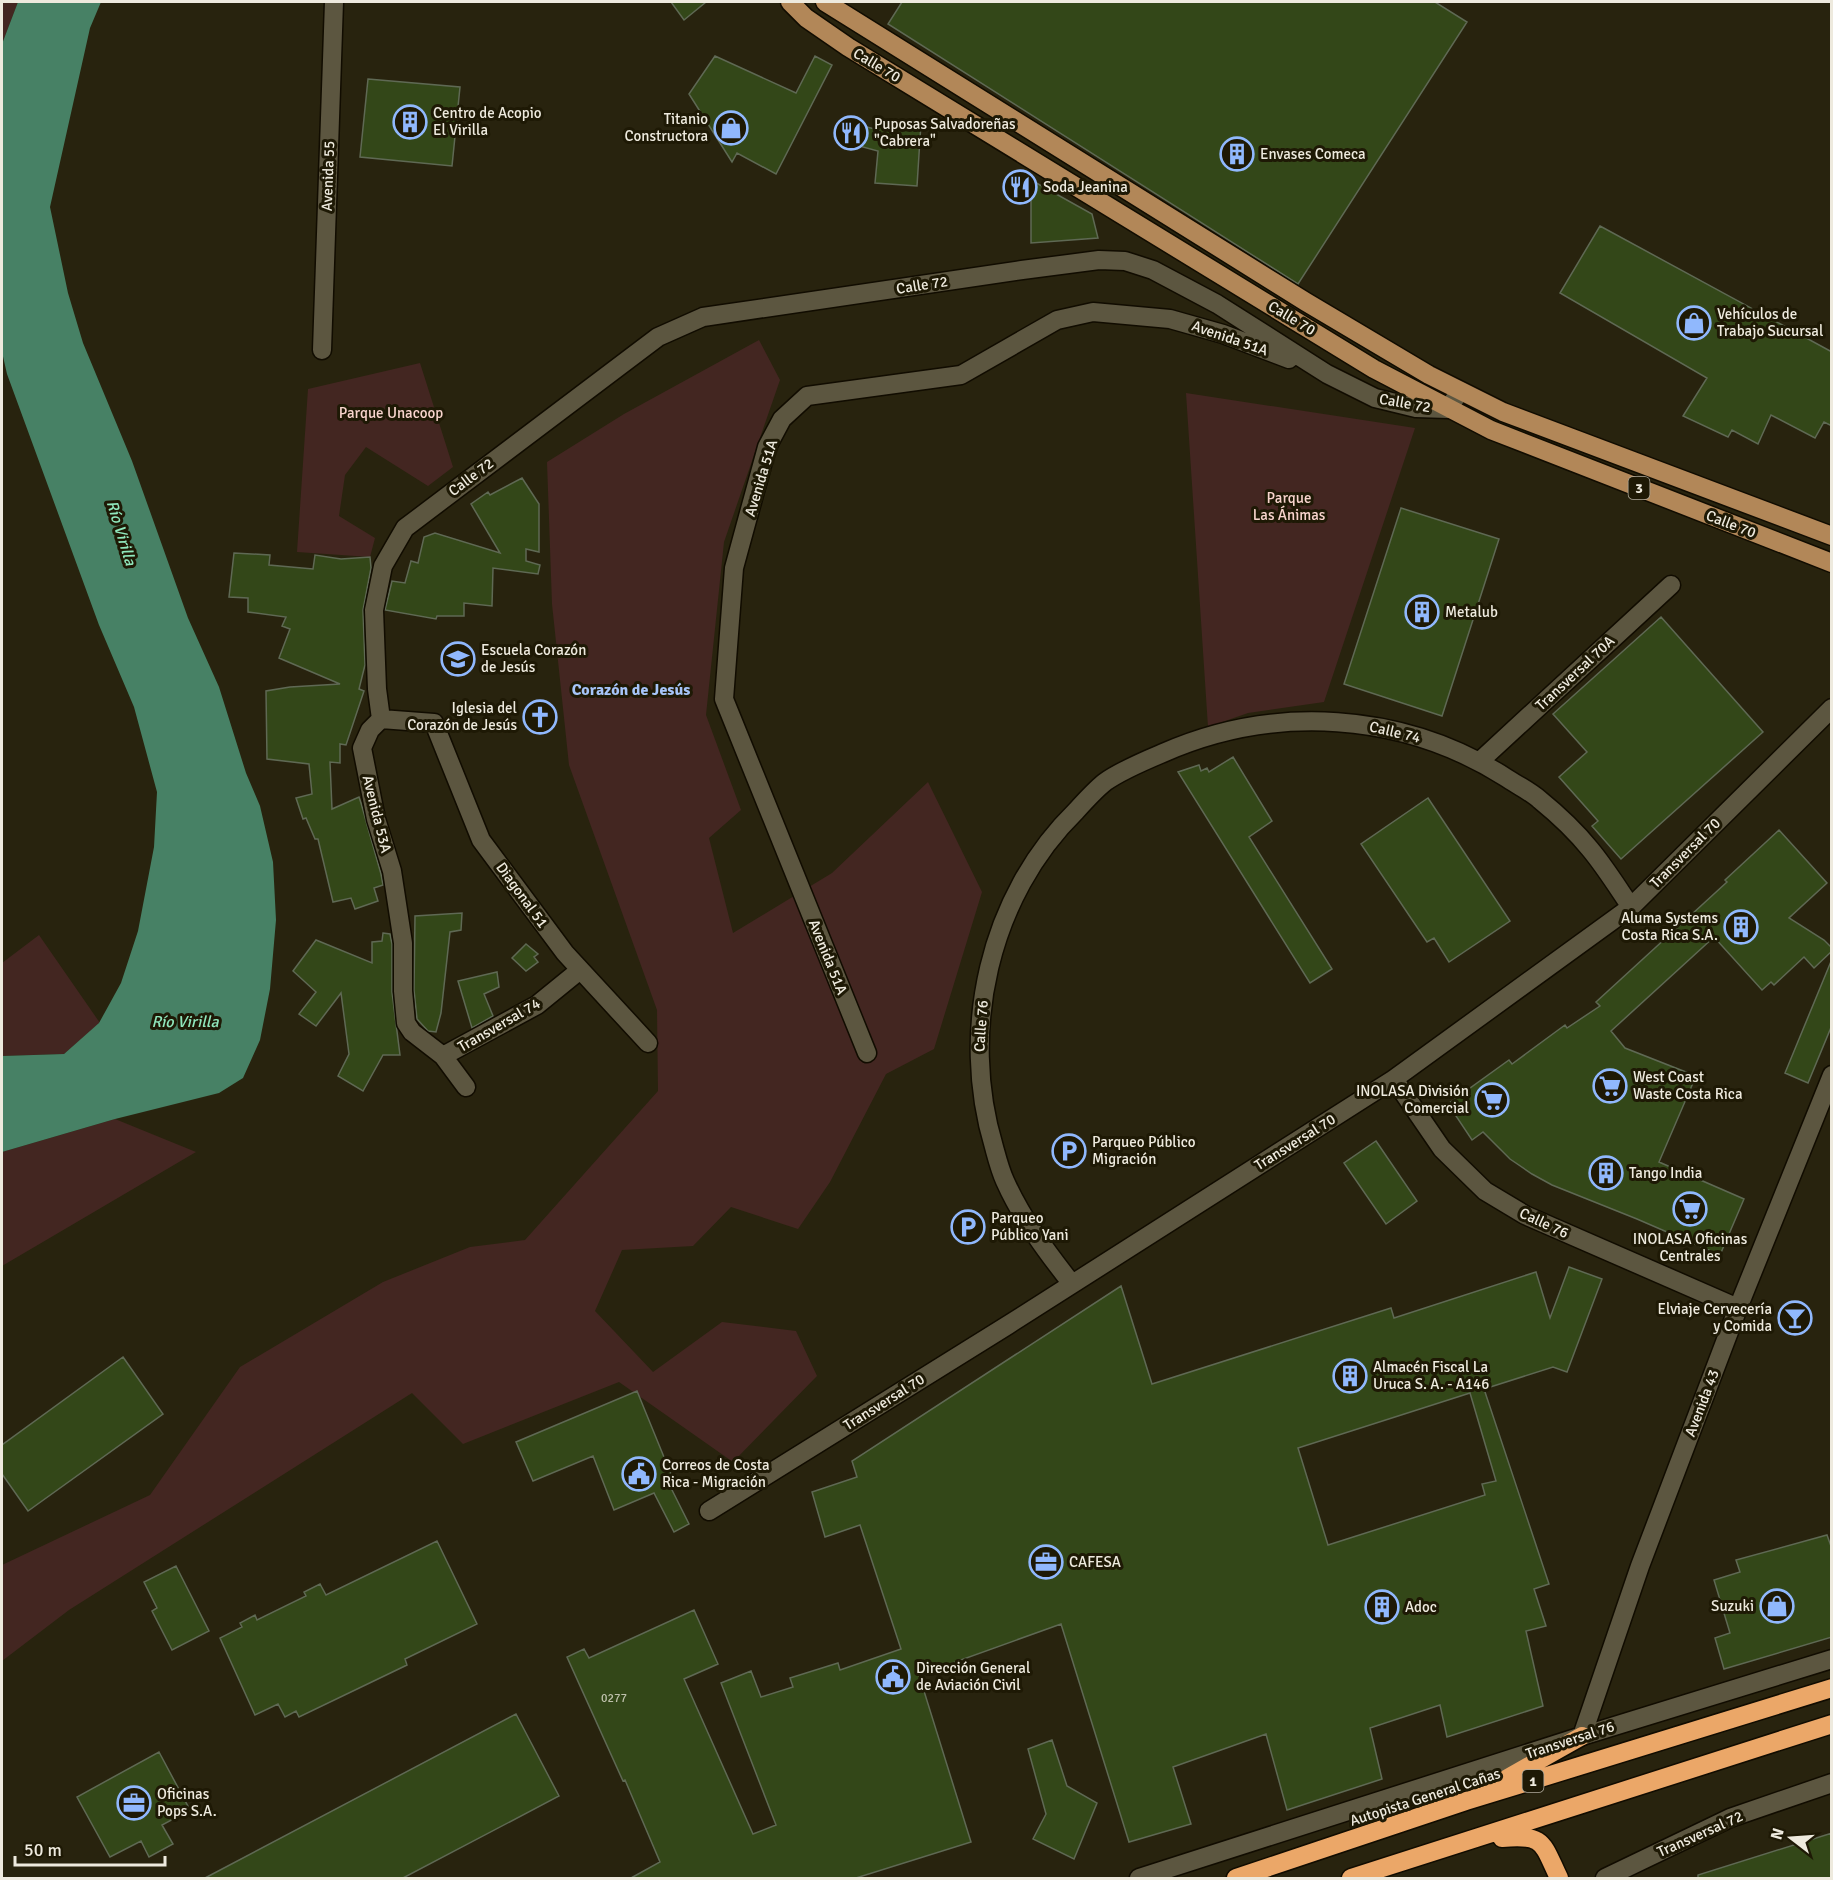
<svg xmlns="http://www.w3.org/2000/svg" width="1833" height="1880" font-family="Signika,sans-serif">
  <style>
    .green { fill: #432621 }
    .water { fill: #478165 }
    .building { fill: #334718; stroke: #5f6954; stroke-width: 1.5; fill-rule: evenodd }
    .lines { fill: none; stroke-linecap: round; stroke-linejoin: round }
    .street-casing { stroke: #110c00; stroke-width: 21 }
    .secondary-casing { stroke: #110c00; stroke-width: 21 }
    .primary-casing { stroke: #110c00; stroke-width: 21 }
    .highway-casing { stroke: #110c00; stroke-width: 21 }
    .street { stroke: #5c5640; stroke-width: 18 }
    .secondary { stroke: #5c5640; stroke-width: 18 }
    .primary { stroke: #b28758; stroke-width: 18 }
    .highway { stroke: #eba768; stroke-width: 18 }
    .labels { text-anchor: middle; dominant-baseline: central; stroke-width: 6; stroke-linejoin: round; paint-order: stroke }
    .number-label { font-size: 12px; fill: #bfc1ac }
    .shield { fill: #1e1905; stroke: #b0ab9d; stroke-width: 1.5 }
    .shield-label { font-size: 14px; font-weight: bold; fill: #eeeade }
    .street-label { font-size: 15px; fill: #eeeade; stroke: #1e1905 }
    .poi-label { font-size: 15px; fill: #eeeade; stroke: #1e1905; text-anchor: start }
    .park-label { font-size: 15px; fill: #f8d4cd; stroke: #1e1905 }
    .water-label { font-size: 16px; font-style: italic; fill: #90e8bd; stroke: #1e1905 }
    .neighbourhood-label { font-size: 16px; font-weight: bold; fill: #a6c4f8; stroke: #1e1905 }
  </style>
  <rect width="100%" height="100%" fill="#28230e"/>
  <path class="green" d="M2,2H18L2,44Z
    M759,340L780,380L724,542L706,715L741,810L709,838L733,933L832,873L928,782L982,892L934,1049L886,1074L830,1182L798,1229L731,1207L693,1246L622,1250L595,1311L653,1372L722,1322L796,1331L817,1376L733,1462L619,1382L463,1444L412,1393L69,1610L2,1661V1565L150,1495L240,1367L383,1282L470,1247L525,1240L658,1091L657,1010L569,765L552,604L547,462L624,414Z
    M420,363L453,467L428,486L366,447L345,475L339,516L375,538L370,557L297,552L308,389Z
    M1186,393L1415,428L1324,702L1248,713L1208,727Z
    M39,935L100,1023L64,1054L2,1056V963Z
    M115,1119L196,1152L2,1266V1152Z"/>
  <path class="water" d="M18,2H101L90,28L50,207L68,293L83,343L132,461L188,618L219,687L246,773L260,806L273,862L276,920L270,989L260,1040L243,1078L219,1093L115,1119L2,1152V1056L64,1054L99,1023L121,983L138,931L154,847L157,792L134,707L99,625L7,374L2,352V44Z"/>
  <path class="building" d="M671,2H706L684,20Z
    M902,2H1435L1467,22L1298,284L888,24Z
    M715,56L796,93L815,56L832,65L776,174L737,153L732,162L689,94Z
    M368,79L460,87L452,166L360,157Z
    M880,120L921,123L917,186L875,183L878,151L837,140L842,121L879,130Z
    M1031,180L1092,214L1098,238L1031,243Z
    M1600,226L1832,352V426L1824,422L1815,438L1771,415L1758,444L1732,430L1728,437L1683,416L1707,378L1560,293Z
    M522,478L539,504V552L526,549V561L540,565L538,574L493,568L492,606L464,603V616H437L436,619L385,610L392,581L405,583L411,561L418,563L424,537L435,533L500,553L471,504L488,492L490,495Z
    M1401,508L1499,539L1442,716L1344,684Z
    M234,553L270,555L269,565L313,569L315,555L341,559L370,557L371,568L363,610L365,665L359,689L364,691L346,745L340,744V763L330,762L332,809L359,797L361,803L381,874L383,885L374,888L378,901L355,909L351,898L333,902L318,839H315L306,818L303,819L296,798L312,794L309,764L267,759L266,691L290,687L340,684L279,658L290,629L282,626L286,617L248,612V598L229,597Z
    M1661,617L1763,732L1621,859L1592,826L1598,821L1559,777L1587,752L1553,714Z
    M1233,757L1272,821L1249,837L1332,969L1310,983L1178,772L1199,765L1201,771L1207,768L1209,772Z
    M1428,798L1510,921L1449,962L1434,938L1427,942L1361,844Z
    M1779,830L1827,883L1789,918L1824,940L1832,948V951L1814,968L1804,957L1774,985L1771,982L1762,990L1714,937L1611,1031L1625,1048L1696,1076L1659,1162L1744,1199L1720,1255L1637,1219L1552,1185L1532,1174L1510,1159L1483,1132L1472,1140L1448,1104L1509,1060L1512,1064L1565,1025L1567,1028L1600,1006L1596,1002L1727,882L1725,880Z
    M462,913L461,930L450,932L441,1013L436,1032L428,1031L417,1019L414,990L415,916Z
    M383,933L390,934L392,944V992L400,1055H383L363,1091L338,1076L349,1054L341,993L316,1026L299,1014L316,992L293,971L316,940L372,963V942L382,941Z
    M526,944L538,954L534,957L538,962L526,971L512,958Z
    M1832,959V1025L1808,1083L1785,1073Z
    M497,972L499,987L484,994L493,1016L472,1028L458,981Z
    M1376,1141L1417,1201L1386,1224L1344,1163Z
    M1569,1267L1602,1279L1567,1372L1553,1367L1484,1389L1549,1584L1534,1589L1546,1626L1526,1631L1543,1706L1447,1737L1440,1705L1370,1728L1382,1779L1287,1810L1266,1734L1173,1767L1191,1824L1129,1842L1061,1624L919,1675L971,1842L856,1878H631L660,1862L625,1780L623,1781L567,1657L584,1649L589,1658L694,1610L718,1664L684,1679L753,1834L776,1825L721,1683L751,1671L761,1697L793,1687L790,1678L838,1663L840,1670L901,1649L860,1525L825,1537L812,1492L857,1477L852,1461L1121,1286L1152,1384L1391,1308L1394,1318L1536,1272L1550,1318ZM1470,1393L1496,1481L1482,1484L1485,1495L1328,1545L1298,1448Z
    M123,1357L163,1414L28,1511L2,1474V1445Z
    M637,1391L675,1484L670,1486L689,1524L674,1532L654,1493L614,1510L593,1456L533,1481L516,1442Z
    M1827,1535L1832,1549V1637L1724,1669L1715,1638L1730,1633L1714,1580L1740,1572L1736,1560Z
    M437,1541L477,1624L405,1659L407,1665L299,1717L296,1711L285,1717L278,1704L255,1715L220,1638L242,1627L240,1623L255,1615L257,1620L306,1596L304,1592L320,1584L326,1595Z
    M176,1566L209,1631L172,1650L152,1611L157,1608L144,1582Z
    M516,1714L559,1796L403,1878H205Z
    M1052,1740L1067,1786L1097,1803L1074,1859L1033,1839L1046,1814L1028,1749Z
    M159,1752L190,1810L162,1825L173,1844L149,1857L141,1841L110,1857L77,1797Z
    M1832,1833V1878H1698V1875Z"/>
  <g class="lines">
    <g class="street-casing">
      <path id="street" d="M322,350L334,2
        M381,719L434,723L481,840L565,953L648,1043
        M1480,761L1671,585
        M867,1053L724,699L734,568L767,447L782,419L807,396L961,375L1057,320L1093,312L1170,319L1223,334L1289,359
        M443,1056L537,1005L580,970
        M1394,1079L1442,1149L1485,1191L1525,1215L1738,1308
        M466,1087L443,1056L412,1032L406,1023L403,991V943L392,871L376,819L362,748L370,730L381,719L377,689L374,610L383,566L405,528L658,337L703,317L1022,270L1099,260L1125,261L1153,270L1217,304L1327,374L1375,398L1416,408L1448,409L1460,391
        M1072,1284C1046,1251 1022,1219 1005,1181C1000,1170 997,1158 994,1147C959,1031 989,896 1076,811C1085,801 1095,790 1105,782C1122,770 1144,761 1163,753C1274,704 1403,712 1505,777C1517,785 1530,791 1540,800C1556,813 1577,833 1590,849C1605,867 1618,888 1631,907
        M709,1511L1008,1325L1394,1079L1631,907L1832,708
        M1139,1878L1582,1736L1640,1566L1738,1308L1832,1075
        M1605,1878L1730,1818L1832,1783"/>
    </g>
    <g class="secondary-casing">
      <path id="secondary" d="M1582,1736L1832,1659"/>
    </g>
    <g class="primary-casing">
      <path id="primary" d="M790,2L806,18L848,47L1374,369L1491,430L1832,563
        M825,2L1306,302L1429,375L1503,412L1832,536"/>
    </g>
    <g class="highway-casing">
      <path id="highway" d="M1497,1784L1582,1736
        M1502,1838C1545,1834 1542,1843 1559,1878
        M1236,1878L1466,1801L1832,1688
        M1351,1878L1832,1724"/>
    </g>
    <use href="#street" class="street"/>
    <use href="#secondary" class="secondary"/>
    <use href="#primary" class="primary"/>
    <use href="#highway" class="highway"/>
  </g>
  <defs>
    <g id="building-ring" transform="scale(1.725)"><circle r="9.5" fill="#1e1905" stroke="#90b8fd" stroke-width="1.5"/><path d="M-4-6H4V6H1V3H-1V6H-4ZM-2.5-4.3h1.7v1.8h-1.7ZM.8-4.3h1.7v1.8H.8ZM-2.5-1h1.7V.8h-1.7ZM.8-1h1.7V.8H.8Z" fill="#90b8fd"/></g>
    <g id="shop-ring" transform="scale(1.725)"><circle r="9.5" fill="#1e1905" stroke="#90b8fd" stroke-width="1.5"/><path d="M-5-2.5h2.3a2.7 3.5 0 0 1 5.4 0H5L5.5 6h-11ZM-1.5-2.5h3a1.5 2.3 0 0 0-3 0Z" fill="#90b8fd"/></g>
    <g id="restaurant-ring" transform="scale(1.725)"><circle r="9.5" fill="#1e1905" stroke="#90b8fd" stroke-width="1.5"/><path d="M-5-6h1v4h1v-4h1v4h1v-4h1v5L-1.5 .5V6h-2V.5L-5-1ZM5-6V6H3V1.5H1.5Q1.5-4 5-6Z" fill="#90b8fd"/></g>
    <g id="school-ring" transform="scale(1.725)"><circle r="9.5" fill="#1e1905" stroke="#90b8fd" stroke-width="1.5"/><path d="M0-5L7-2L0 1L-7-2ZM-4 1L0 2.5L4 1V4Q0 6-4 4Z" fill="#90b8fd"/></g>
    <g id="church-ring" transform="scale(1.725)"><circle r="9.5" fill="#1e1905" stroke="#90b8fd" stroke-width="1.5"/><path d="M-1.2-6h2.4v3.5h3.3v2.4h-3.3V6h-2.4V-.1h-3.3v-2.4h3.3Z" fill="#90b8fd"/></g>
    <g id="supermarket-ring" transform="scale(1.725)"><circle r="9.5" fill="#1e1905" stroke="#90b8fd" stroke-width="1.5"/><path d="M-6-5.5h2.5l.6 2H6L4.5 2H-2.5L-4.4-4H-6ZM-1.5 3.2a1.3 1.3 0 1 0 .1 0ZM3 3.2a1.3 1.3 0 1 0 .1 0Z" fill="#90b8fd"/></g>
    <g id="parking-ring" transform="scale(1.725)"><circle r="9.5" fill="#1e1905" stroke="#90b8fd" stroke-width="1.5"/><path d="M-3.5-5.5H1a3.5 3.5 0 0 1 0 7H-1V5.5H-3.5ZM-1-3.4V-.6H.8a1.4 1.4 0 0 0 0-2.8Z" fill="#90b8fd"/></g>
    <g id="bar-ring" transform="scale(1.725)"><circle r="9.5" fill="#1e1905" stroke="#90b8fd" stroke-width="1.5"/><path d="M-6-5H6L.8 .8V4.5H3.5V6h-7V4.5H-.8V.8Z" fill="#90b8fd"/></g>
    <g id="civic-ring" transform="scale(1.725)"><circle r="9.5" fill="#1e1905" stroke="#90b8fd" stroke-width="1.5"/><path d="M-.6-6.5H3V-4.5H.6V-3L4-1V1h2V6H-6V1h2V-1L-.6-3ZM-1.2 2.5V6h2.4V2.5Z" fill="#90b8fd"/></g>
    <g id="office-ring" transform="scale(1.725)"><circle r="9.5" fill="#1e1905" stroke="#90b8fd" stroke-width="1.5"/><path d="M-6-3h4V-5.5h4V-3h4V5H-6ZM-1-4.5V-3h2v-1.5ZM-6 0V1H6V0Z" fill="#90b8fd"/></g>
  </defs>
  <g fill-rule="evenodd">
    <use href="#building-ring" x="410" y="122"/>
    <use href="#shop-ring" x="731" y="128"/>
    <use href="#restaurant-ring" x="851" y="133"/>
    <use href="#building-ring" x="1237" y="154"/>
    <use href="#restaurant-ring" x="1020" y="187"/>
    <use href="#shop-ring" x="1694" y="323"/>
    <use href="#building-ring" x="1422" y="612"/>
    <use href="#school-ring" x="458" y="659"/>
    <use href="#church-ring" x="540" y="717"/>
    <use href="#building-ring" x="1741" y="927"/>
    <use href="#supermarket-ring" x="1610" y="1086"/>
    <use href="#supermarket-ring" x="1492" y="1100"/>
    <use href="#parking-ring" x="1069" y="1151"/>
    <use href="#building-ring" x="1606" y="1173"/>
    <use href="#supermarket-ring" x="1690" y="1209"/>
    <use href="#parking-ring" x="968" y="1227"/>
    <use href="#bar-ring" x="1795" y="1318"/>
    <use href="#building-ring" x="1350" y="1376"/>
    <use href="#civic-ring" x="639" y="1474"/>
    <use href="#office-ring" x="1046" y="1562"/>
    <use href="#shop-ring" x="1777" y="1606"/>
    <use href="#building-ring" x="1382" y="1607"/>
    <use href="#civic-ring" x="893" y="1677"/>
    <use href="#office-ring" x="134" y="1803"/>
  </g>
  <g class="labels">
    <g class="number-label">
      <text x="614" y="1698">0277</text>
    </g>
    <g class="shield">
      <rect x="1628.5" y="477" width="21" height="22" rx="4.5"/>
      <rect x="1522.5" y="1770" width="21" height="22" rx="4.5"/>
    </g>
    <g class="shield-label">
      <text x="1639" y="488">3</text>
      <text x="1533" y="1781">1</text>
    </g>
    <g class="street-label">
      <text transform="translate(877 65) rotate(31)">Calle 70</text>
      <text transform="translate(328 176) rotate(-88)">Avenida 55</text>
      <text transform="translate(922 285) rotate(-9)">Calle 72</text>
      <text transform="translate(1292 318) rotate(31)">Calle 70</text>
      <text transform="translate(1230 338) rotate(19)">Avenida 51A</text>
      <text transform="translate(1405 403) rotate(10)">Calle 72</text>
      <text transform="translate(471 477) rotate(-37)">Calle 72</text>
      <text transform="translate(761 478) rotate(-73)">Avenida 51A</text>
      <text transform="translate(1731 524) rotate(21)">Calle 70</text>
      <text transform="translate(1575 673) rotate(-43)">Transversal 70A</text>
      <text transform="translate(1395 732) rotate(13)">Calle 74</text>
      <text transform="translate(377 814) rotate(76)">Avenida 53A</text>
      <text transform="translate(1685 853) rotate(-45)">Transversal 70</text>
      <text transform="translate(522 895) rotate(54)">Diagonal 51</text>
      <text transform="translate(828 957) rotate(68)">Avenida 51A</text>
      <text transform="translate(499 1025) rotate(-30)">Transversal 74</text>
      <text transform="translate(981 1026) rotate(-86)">Calle 76</text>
      <text transform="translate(1295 1142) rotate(-32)">Transversal 70</text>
      <text transform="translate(1544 1223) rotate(25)">Calle 76</text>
      <text transform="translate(884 1402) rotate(-32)">Transversal 70</text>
      <text transform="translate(1702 1403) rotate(-69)">Avenida 43</text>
      <text transform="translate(1570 1740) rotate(-18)">Transversal 76</text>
      <text transform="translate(1425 1797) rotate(-18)">Autopista General Cañas</text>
      <text transform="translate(1700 1834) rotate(-24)">Transversal 72</text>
    </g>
    <g class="poi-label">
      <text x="433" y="113">Centro de Acopio<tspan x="433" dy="17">El Virilla</tspan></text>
      <text x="708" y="119" text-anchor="end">Titanio<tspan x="708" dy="17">Constructora</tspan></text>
      <text x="874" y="124">Puposas Salvadoreñas<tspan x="874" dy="17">"Cabrera"</tspan></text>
      <text x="1260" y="154">Envases Comeca</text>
      <text x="1043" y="187">Soda Jeanina</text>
      <text x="1717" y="314">Vehículos de<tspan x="1717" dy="17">Trabajo Sucursal</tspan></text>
      <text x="1445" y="612">Metalub</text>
      <text x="481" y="650">Escuela Corazón<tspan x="481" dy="17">de Jesús</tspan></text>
      <text x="517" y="708" text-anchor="end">Iglesia del<tspan x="517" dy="17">Corazón de Jesús</tspan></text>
      <text x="1718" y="918" text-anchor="end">Aluma Systems<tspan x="1718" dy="17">Costa Rica S.A.</tspan></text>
      <text x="1633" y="1077">West Coast<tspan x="1633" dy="17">Waste Costa Rica</tspan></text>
      <text x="1469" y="1091" text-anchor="end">INOLASA División<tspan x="1469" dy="17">Comercial</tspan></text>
      <text x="1092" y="1142">Parqueo Público<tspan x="1092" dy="17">Migración</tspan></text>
      <text x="1629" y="1173">Tango India</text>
      <text x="991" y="1218">Parqueo<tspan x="991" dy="17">Público Yani</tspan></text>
      <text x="1690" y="1239" text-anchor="middle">INOLASA Oficinas<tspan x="1690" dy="17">Centrales</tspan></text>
      <text x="1772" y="1309" text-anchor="end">Elviaje Cervecería<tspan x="1772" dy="17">y Comida</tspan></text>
      <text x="1373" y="1367">Almacén Fiscal La<tspan x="1373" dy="17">Uruca S. A. - A146</tspan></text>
      <text x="662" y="1465">Correos de Costa<tspan x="662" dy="17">Rica - Migración</tspan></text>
      <text x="1069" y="1562">CAFESA</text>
      <text x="1754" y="1606" text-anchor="end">Suzuki</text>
      <text x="1405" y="1607">Adoc</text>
      <text x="916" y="1668">Dirección General<tspan x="916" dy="17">de Aviación Civil</tspan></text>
      <text x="157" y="1794">Oficinas<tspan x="157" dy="17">Pops S.A.</tspan></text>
    </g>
    <g class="park-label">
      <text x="391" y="413">Parque Unacoop</text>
      <text x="1289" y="498">Parque<tspan x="1289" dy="17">Las Ánimas</tspan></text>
    </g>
    <g class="water-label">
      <text transform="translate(121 533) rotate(73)">Río Virilla</text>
      <text x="185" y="1022">Río Virilla</text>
    </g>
    <g class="neighbourhood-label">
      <text x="631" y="690">Corazón de Jesús</text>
    </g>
  </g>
  <rect width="1833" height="1880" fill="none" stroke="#eeeade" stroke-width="6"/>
  <g transform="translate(1791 1838) rotate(287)" stroke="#1e1905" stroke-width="4.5" paint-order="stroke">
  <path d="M0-4.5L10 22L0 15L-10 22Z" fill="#eeeade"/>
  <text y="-9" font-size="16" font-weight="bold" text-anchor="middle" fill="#eeeade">N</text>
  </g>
  <path d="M15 1856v9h150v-9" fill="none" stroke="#eeeade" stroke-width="3"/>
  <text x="24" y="1856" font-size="18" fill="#eeeade" stroke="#1e1905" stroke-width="4.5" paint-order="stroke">50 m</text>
</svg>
